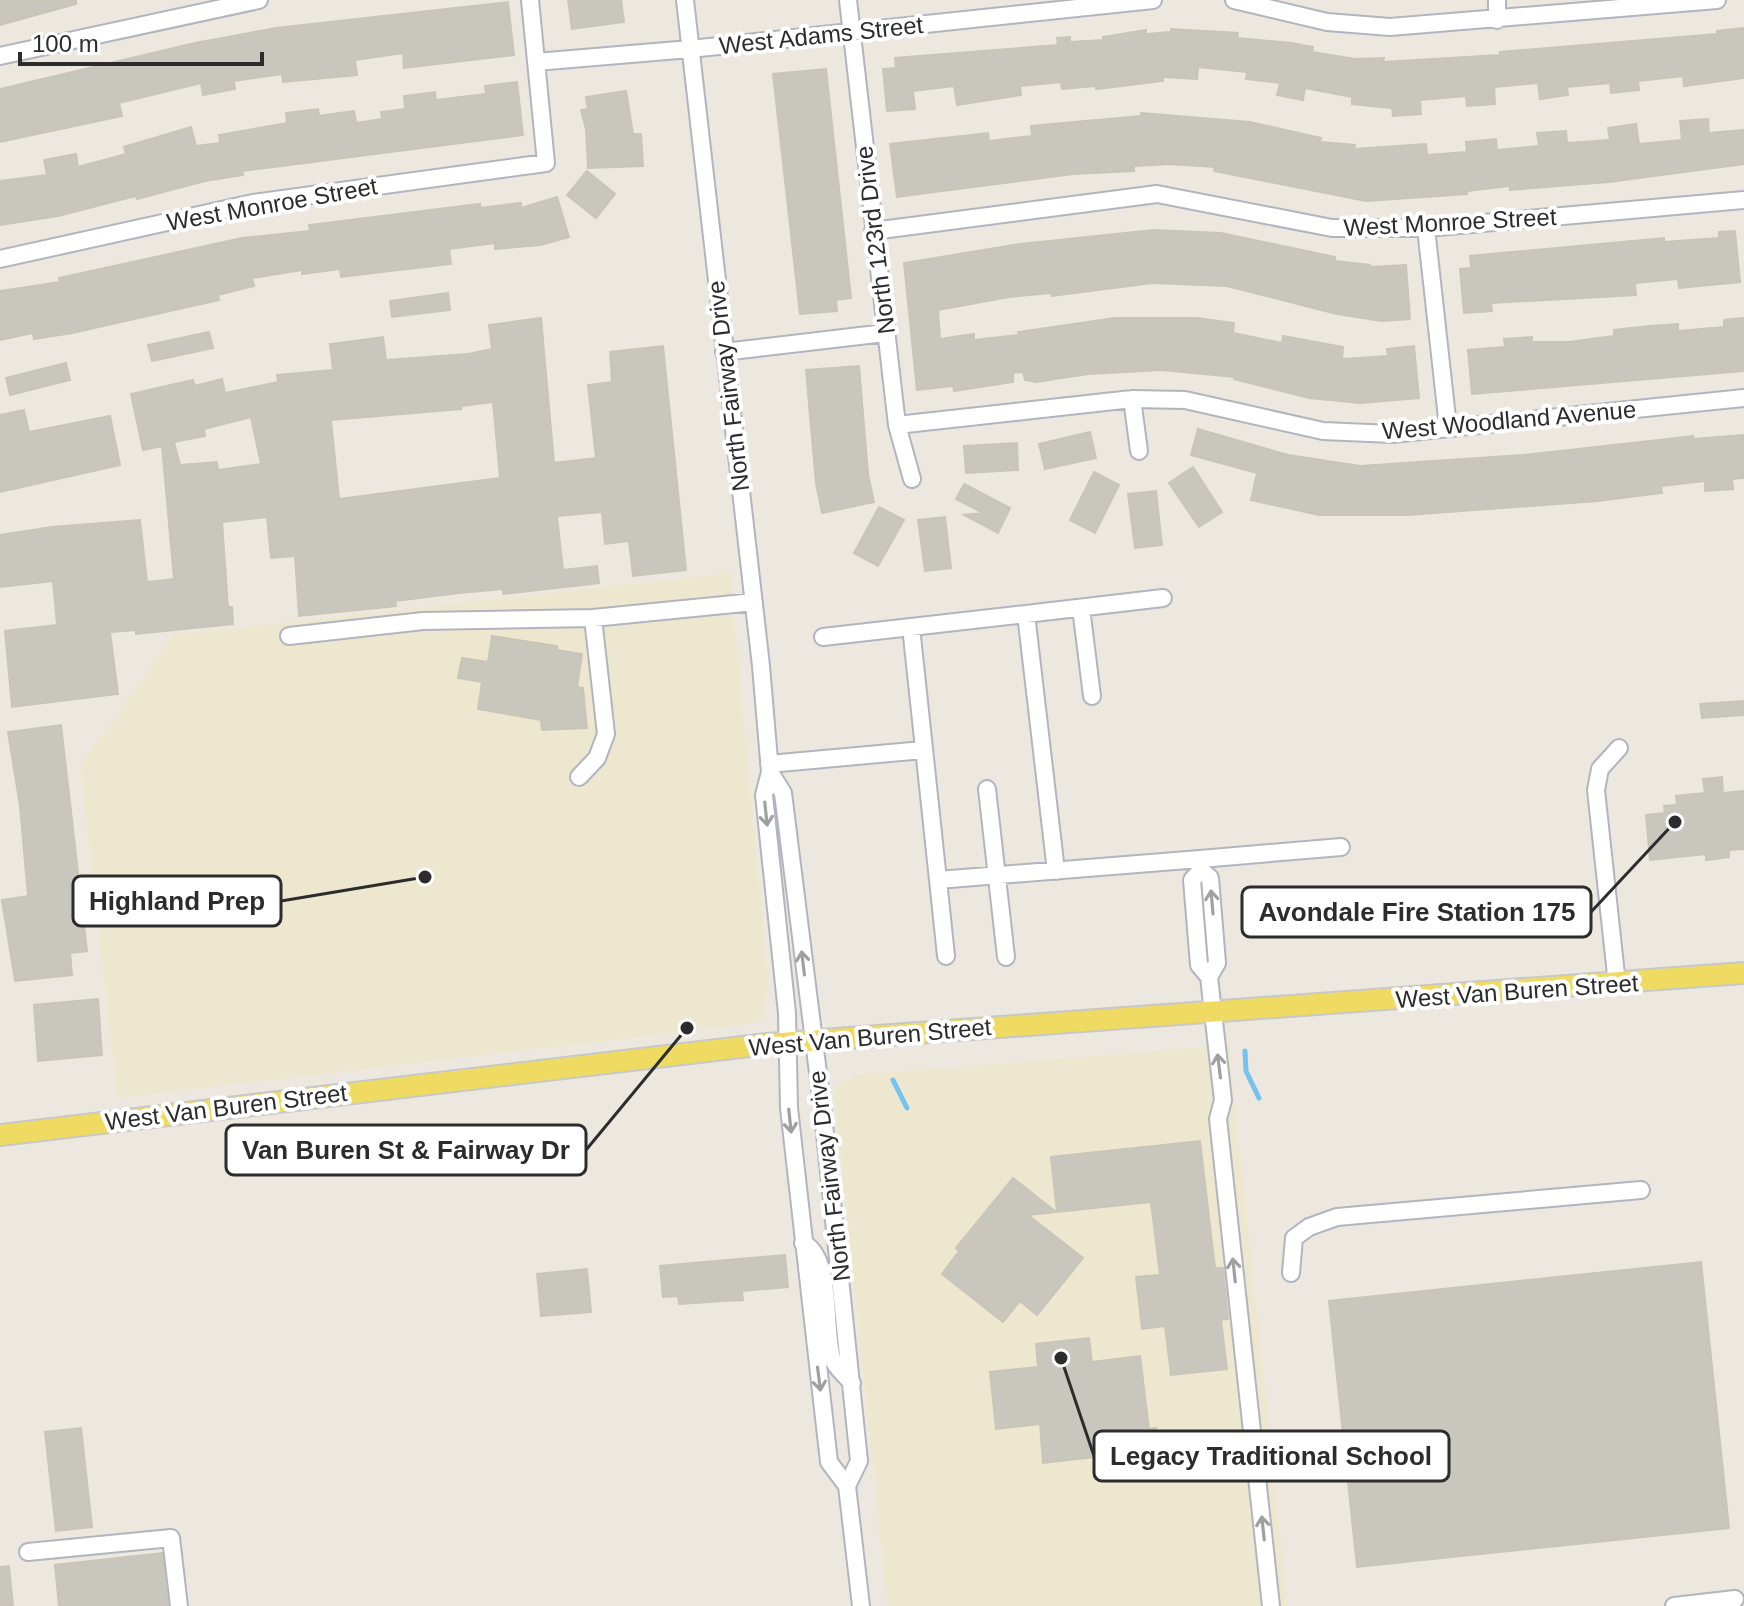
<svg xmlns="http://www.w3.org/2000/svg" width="1744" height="1606" font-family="Arial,sans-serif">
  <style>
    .education { fill: #eee7cf }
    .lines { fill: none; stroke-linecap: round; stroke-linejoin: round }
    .stream { stroke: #74c2ed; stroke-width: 5 }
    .building { fill: #c9c6bd; stroke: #c9c5b8; stroke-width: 2; fill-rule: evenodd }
    .minor-casing { stroke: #b2b4bf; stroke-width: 20 }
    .major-casing { stroke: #c8c8c8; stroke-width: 24 }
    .minor { stroke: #fff; stroke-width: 16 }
    .major { stroke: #efdb62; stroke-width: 20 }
    .oneway { stroke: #a0a0a0 }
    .labels { text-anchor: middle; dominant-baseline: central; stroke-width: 8; stroke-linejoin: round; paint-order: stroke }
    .street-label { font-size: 24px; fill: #2c2c2c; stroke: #fff }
    .leader { fill: none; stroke: #2c2c2c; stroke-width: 3 }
    .callout-dot { fill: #2c2c2c; stroke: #fff; stroke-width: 3 }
    .callout { fill: #fff; stroke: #2c2c2c; stroke-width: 3 }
    .callout-label { font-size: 26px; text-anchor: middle; font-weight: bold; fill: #2c2c2c }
  </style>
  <rect width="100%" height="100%" fill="#ede8df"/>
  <path class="education" d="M730,573L769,986L763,1020L749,1024L117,1098L80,767L173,635Z
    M1229,1045L1288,1606H887L834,1092L839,1084L857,1075Z"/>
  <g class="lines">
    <path class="stream" d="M1245,1051L1246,1071L1259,1098
      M893,1080L907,1108"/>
  </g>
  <path class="building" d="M0,0H76V4L0,25Z
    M568,0H621L624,22L572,29Z
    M508,2L514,55L404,68L403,53L355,60L357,75L283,82L282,74L234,81L235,89L203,95L201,83L119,103L122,116L0,142V89L195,43L276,28Z
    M1744,28V78L1684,86L1683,76L1638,81L1639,90L1611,93L1610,83L1567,87L1568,95L1540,99L1538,83L1494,87L1495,104L1467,106L1466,96L1420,100L1421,114L1393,116L1392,108L1352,104V97L1305,88L1303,100L1277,95L1280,83L1246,79L1247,72L1198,67L1197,79L1162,77L1163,81L1096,89V86L1062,89L1061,82L1020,86L1021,95L957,105L954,86L913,91L915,109L887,111L883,69L896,68L895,58L1058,45L1057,38L1070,37V42L1103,40V37L1146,30V34L1171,32V29L1238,33L1237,38L1291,43L1313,47L1312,52L1355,59L1384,58L1383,62L1500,55V52L1717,34V31Z
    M826,69L851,298L836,300L837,311L800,314L773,74Z
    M517,82L523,135L242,171L243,175L205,181L137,199L136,196L58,216L0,225V181L47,175L44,160L76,154L78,167L126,154L124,147L191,127L196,146L220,143L219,135L287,123L286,113L318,109L319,116L354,111L356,123L382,119L381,112L405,109L404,96L435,92L436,100L486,94L485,86Z
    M626,91L633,134H641L643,166L588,168L586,129L581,110L588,109L586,97Z
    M1141,113L1250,122L1321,138L1320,142L1355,145L1354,149L1426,144L1427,155L1467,152L1466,142L1496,139L1497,150L1539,146L1537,133L1566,131L1567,143L1610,140L1608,128L1636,124L1639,144L1682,140L1680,121L1708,119L1709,133L1744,130V164L1609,182L1510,190V186L1467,191V194L1366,201L1214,171L1215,167L1169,164L1134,166V171L1073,174L897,197L890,144L988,133L989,141L1032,136L1031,126L1141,116Z
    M587,171L615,194L596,218L567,195Z
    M557,197L569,237L540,245L495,249V243L449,249L451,264L341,277L340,269L302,274V270L252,278L254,286L218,295L219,300L72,333L34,339L33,333L0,340V291L60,282L59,278L242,238L310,231L309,225L480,204V208L521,203V208Z
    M1154,230L1221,233L1335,257V261L1370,265V267L1406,265L1410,319L1381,321L1337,314L1227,286L1152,283L1052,296L1051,293L1009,297L938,310L940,339L974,334V340L1019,335L1018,332L1115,318H1197L1234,323L1233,333L1282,343L1283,336L1343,347L1342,359L1388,356L1387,349L1414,346L1419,398L1360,403L1309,398L1234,379L1235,377L1162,370L1088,374L1036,382L1025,380L1023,372L1013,373V382L954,391L953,386L917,390L904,263L1020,244Z
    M1735,231L1740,282L1679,288L1678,279L1635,283L1636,295L1491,303L1492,311L1464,313L1460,269L1471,268L1470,256L1664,238V242L1719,238V232Z
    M448,293L450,310L392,317L390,301Z
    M541,318L554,463L596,458L588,385L612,382L610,352L663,346L686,570L633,576L629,541L605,544L602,512L557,516L563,570L597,566L599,583L503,594V589L459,593L395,601L396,606L299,616L295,556L271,558L267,517L222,522L228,607H232L233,624L136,634V630L110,632L118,694L12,707L5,631L57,625L53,581L0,587V535L52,527L140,520L147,582L174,579L162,446L143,450L131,394L193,380L195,386L222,379L225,393L278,382L277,375L333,370L330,344L383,337L386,360L468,354L492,349L489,325ZM493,402L500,478L339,499L331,420L461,409V406ZM251,417L261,464L218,470L217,462L180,465L174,442L205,436L204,429Z
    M1744,318V371L1472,394L1468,350L1505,347L1504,339L1532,337V342H1569L1614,336V330L1650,326L1678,324V331L1724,327V320Z
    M209,332L213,348L152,361L148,345Z
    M66,363L70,380L10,395L6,378Z
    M859,366L868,474L874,502L822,513L816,483L806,370Z
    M24,410L29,432L110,416L120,465L0,492V415Z
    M1198,429L1288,455L1360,466L1523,455L1693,436V439L1744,435V478L1732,479L1733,489L1705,491V481L1661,486L1662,493L1598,501L1407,515H1319L1251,500L1257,473L1191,455Z
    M1090,432L1096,458L1045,469L1039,444Z
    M1017,443L1018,470L966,473L964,446Z
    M1193,467L1222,512L1199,527L1169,483Z
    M1094,472L1119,485L1095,533L1070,520Z
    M964,484L1010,508L998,533L964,515L983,513L956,499Z
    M1156,491L1162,545L1135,548L1128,494Z
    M879,507L904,520L878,566L854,553Z
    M945,517L951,568L925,571L918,520Z
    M492,636L557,646V650L582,654L577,687L583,688L587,728L542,730L541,720L478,709L482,682L458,678L462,658L488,662Z
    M1744,701V715L1702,718L1700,704Z
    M61,725L87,951L70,953L72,975L15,981L2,900L28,896L20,806L8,732Z
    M1722,777L1723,793L1744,791V849L1729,850V857L1706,860V854L1650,860L1646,815L1665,813L1664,806L1677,805L1676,796L1705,793L1703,779Z
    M98,999L102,1055L38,1061L34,1005Z
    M1200,1141L1215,1268H1223L1228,1319L1221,1320L1227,1369L1171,1375L1165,1326L1142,1329L1136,1277L1160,1275L1151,1202L1057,1212L1051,1157Z
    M1013,1178L1056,1212L1028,1215L1083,1258L1037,1315L1020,1301L1003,1322L942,1274L959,1251L956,1248Z
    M785,1255L788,1287L742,1291L743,1300L725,1301L679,1304L678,1296L663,1297L660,1266Z
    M1701,1262L1729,1528L1357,1567L1329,1301Z
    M587,1269L591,1312L541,1316L537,1274Z
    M1089,1338L1092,1362L1140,1356L1149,1429L1156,1428L1158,1450L1043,1463L1040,1424L996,1429L990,1372L1038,1367L1036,1344Z
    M81,1428L92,1527L56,1531L45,1432Z
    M162,1553L168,1606H59L55,1565Z
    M9,1566L13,1606H0V1567Z"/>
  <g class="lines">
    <g class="minor-casing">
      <path id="minor" d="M685,0L761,666L770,772L764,795L787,1013L789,1108L829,1462L847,1486L861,1606
        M848,0L897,425L912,479
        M1234,0L1327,22L1390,27L1717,0
        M1497,20V0
        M0,56L259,0
        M536,62L690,49L1153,0
        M1426,228L1448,427
        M873,231L1157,194L1332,228H1426L1744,200
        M0,259L253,203L546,163L530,0
        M724,352L885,333
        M1132,399L1139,451
        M897,425L1132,399L1185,400L1323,431L1392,434L1744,398
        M1081,608L1092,696
        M911,627L938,880
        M289,636L423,621L593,618L754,602
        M823,637L1026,614
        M769,764L923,750
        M770,772L783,793L822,1105L859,1461L847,1486
        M579,777L597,758L606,734L593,618
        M987,789L1006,957
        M1201,868L1200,859L1341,847
        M1056,871L1026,614L1163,598
        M946,956L938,880L1200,859
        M1209,977L1217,963L1210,878L1201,870L1192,880L1199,965L1209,977L1223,1100L1218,1119L1271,1606
        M1617,984L1596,790L1600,769L1619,748
        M803,1243C833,1257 823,1328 832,1358C835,1367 845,1375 852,1383
        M1291,1273L1294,1238L1309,1227L1337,1217L1641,1190
        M28,1552L171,1538L179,1606
        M1674,1606L1735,1599"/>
    </g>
    <g class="major-casing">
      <path id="major" d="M0,1135L767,1044L1744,973"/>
    </g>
    <use href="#minor" class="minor"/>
    <use href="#major" class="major"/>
  </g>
  <defs><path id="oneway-shaft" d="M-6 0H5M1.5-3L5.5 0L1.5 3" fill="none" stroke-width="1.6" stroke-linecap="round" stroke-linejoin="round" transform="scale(2)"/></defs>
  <g class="oneway">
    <use href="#oneway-shaft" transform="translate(766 814) rotate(84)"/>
    <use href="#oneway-shaft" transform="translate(1212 902) rotate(-95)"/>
    <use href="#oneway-shaft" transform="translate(803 963) rotate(-97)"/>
    <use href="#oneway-shaft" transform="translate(1219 1066) rotate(-97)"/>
    <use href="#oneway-shaft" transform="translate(790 1121) rotate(84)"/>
    <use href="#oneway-shaft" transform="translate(1234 1270) rotate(-96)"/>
    <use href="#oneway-shaft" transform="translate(819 1379) rotate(83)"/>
    <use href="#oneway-shaft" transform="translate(1263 1528) rotate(-96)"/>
  </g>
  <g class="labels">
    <g class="street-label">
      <text transform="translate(821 35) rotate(-6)">West Adams Street</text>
      <text transform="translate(272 204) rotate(-10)">West Monroe Street</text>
      <text transform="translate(1450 222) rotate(-3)">West Monroe Street</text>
      <text transform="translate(875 240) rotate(-97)">North 123rd Drive</text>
      <text transform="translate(728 386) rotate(-97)">North Fairway Drive</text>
      <text transform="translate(1509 420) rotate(-5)">West Woodland Avenue</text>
      <text transform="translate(1517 991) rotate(-4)">West Van Buren Street</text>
      <text transform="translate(870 1037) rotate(-5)">West Van Buren Street</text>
      <text transform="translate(226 1107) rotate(-7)">West Van Buren Street</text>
      <text transform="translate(829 1176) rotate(-97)">North Fairway Drive</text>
    </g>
  </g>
  <path class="leader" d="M425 877L281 901M1675 822L1591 912M687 1028L586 1150M1061 1358L1094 1456"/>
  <g class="callout-dot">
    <circle cx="425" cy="877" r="8"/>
    <circle cx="1675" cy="822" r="8"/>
    <circle cx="687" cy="1028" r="8"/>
    <circle cx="1061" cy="1358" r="8"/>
  </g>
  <g class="callout">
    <rect x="73" y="876" width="208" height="50" rx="8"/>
    <rect x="1242" y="887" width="349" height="50" rx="8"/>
    <rect x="226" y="1125" width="360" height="50" rx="8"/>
    <rect x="1094" y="1431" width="355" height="50" rx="8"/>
  </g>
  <g class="callout-label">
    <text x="177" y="910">Highland Prep</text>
    <text x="1417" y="921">Avondale Fire Station 175</text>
    <text x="406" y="1159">Van Buren St &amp; Fairway Dr</text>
    <text x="1271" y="1465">Legacy Traditional School</text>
  </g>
  <path d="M20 52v12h242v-12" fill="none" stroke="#2c2c2c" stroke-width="4"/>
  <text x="32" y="52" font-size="24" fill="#2c2c2c" stroke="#ffffff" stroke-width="6" paint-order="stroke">100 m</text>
</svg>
